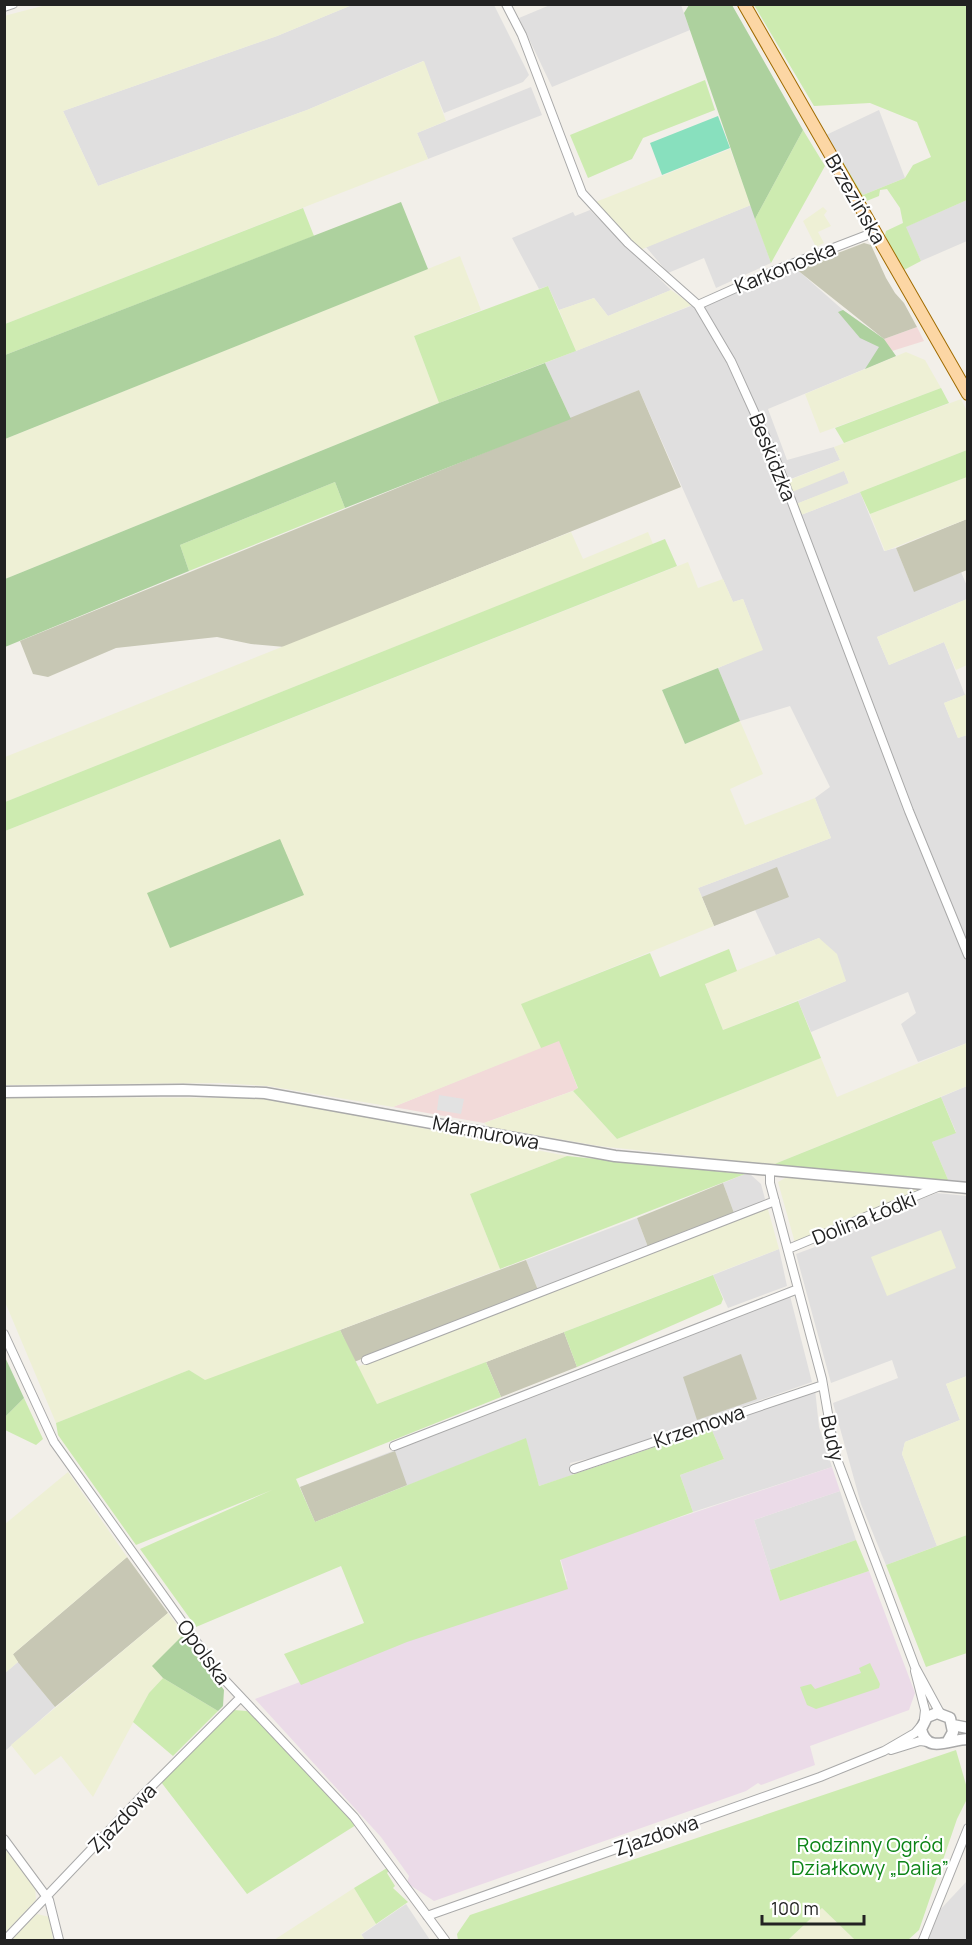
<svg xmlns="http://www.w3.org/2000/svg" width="972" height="1945" font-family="Manrope,sans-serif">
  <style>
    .residential { fill: #e0dfdf }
    .commercial { fill: #f2dad9 }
    .industrial { fill: #ebdbe8 }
    .construction { fill: #c7c7b4 }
    .farmland { fill: #eef0d5 }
    .grass { fill: #cdebb0 }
    .forest { fill: #add19e }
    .pitch { fill: #88e0be }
    .parking { fill: #e2e2e2 }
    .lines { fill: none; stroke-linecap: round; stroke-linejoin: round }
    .minor-casing { stroke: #a9a9a9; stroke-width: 10 }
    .tertiary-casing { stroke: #a9a9a9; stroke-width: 13 }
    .primary-casing { stroke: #a06b00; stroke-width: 14 }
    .minor { stroke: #fff; stroke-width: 8 }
    .tertiary { stroke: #fff; stroke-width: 10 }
    .primary { stroke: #fcd6a4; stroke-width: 12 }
    .labels { text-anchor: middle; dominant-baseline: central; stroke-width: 4.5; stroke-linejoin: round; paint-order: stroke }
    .street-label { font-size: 20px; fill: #222; stroke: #fff }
    .park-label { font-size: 20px; fill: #0c8416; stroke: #fff }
  </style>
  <rect width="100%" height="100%" fill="#f2efe9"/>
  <path class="residential" d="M352,5H494L529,75L523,82L444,113L423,61L307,110L98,186L63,111L277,36Z
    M550,5H681L690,30L552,87L519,18Z
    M531,87L542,115L428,159L417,133Z
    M879,110L905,178L863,195L826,135Z
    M967,200V241L921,261L905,227Z
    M751,205L771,263L716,288L704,258L668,273L646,247Z
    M590,210L671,290L608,316L594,298L559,310L548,286L539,289L512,238L573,212L575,216Z
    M793,266L843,310L884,339L896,356L768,409L787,460L834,447L840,460L788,480L844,471L849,484L796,504L801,515L860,492L884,551L896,548L914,591L961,572L967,586V599L877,637L889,665L944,642L965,695L944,703L958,738L967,735V1043L918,1062L901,1024L916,1013L908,992L811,1032L798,1001L846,981L819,938L776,955L755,910L714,926L698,888L831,838L815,798L830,787L790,706L740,721L718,668L762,649L743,599L733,602L639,390L571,419L545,363Z
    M967,1086V1183L949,1182L932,1142L956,1132L941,1097Z
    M745,1174H750L761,1184L765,1199L760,1204L734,1213L723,1183Z
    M937,1193L967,1196V1376L946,1384L960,1420L905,1442L902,1454L937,1546L886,1565L861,1504L833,1403L898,1378L892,1360L831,1383L796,1254L815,1247L813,1242Z
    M637,1218L648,1247L538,1290L526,1260Z
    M779,1249L787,1286L728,1308L713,1275Z
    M790,1296L812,1382L604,1455L570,1463L573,1475L539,1486L525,1439L315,1522L300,1487Z
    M815,1389L819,1427L832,1467L693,1512L680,1475L724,1459L711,1428Z
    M840,1491L856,1540L770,1570L754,1520Z
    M18,1662L55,1707L5,1751V1673Z
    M967,1881V1940H928L937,1913Z
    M406,1904L430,1940H365L361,1935Z"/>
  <path class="commercial" d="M917,327L924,341L892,351L884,339Z
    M559,1040L578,1089L484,1123L393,1107Z"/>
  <path class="industrial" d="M832,1467L840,1491L754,1520L780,1601L869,1571L915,1693L909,1710L810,1746L815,1765L761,1785L758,1783L746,1791L434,1901L407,1883L409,1876L381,1837L255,1699L567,1581L560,1557Z"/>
  <path class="construction" d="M864,243L871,245L886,278L895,293L904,303L917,327L884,339L796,269Z
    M639,390L681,487L285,647L251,644L217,637L116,648L48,677L33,674L20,641Z
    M967,519V570L914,592L896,548Z
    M777,867L789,897L714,926L702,897Z
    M723,1183L734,1213L648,1247L637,1218Z
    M526,1260L538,1290L354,1362L340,1330Z
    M564,1332L577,1367L501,1397L486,1362Z
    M741,1354L757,1399L697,1420L683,1377Z
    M395,1451L407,1485L315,1522L300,1487Z
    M127,1557L168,1613L55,1707L12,1655Z"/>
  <path class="farmland" d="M50,4L352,5L277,36L63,111L98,186L307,110L424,61L446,121L417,133L428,159L5,324L4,16Z
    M730,149L751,205L640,250L593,203Z
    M823,207L827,211L824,215L831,226L818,232L824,243L816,247L803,221Z
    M460,256L481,310L414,336L439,403L5,579V439Z
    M671,290L692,305L576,351L559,310L594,298L608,316Z
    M906,352L925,360L941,388L820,433L805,394Z
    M961,399L967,411V450L801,515L796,504L849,483L844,471L792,492L787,481L840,460L834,447Z
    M967,477V519L885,551L870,514Z
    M571,532L583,559L648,532L653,544L5,802V757Z
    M688,562L698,588L723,579L733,602L743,599L763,650L662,690L685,744L740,721L763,774L730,789L745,825L815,798L831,838L698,888L714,926L522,1004L541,1048L393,1107L268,1086L219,1083L5,1085V831Z
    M967,599V665L956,670L944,642L889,665L877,637Z
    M967,694V735L958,738L944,703Z
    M819,938L837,954L846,981L723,1030L705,983Z
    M967,1043V1086L772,1165L599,1146L489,1127L484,1123L573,1091L617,1139L821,1058L837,1097Z
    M4,1097L267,1098L567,1156L470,1194L500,1269L205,1381L189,1370L56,1423L5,1302Z
    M787,1177L925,1188L795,1243L778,1182Z
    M767,1206L779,1249L377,1404L357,1367Z
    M941,1230L956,1268L887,1296L871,1257Z
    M967,1376V1535L937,1546L902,1454L905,1442L960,1420L946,1384Z
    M68,1472L127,1557L13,1654L18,1662L5,1673V1524Z
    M168,1613L184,1634L153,1666L163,1678L149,1693L93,1797L61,1756L35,1775L11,1745Z
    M4,1848L35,1887L36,1900L5,1933Z
    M354,1888L376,1924L361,1934L365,1940H274Z
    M822,1908L855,1940H788Z
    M37,1914L50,1917L53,1940H10Z"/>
  <path class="grass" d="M754,5H967V200L906,227L921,261L902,271L885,235L886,231L903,223L900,208L887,189L880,190L879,196L864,202L840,163L843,162L863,195L905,178L913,165L931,157L917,122L870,103L814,106Z
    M705,80L715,110L643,138L632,159L588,178L570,135Z
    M803,130L825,166L771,263L755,219Z
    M303,208L314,236L5,355V324Z
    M548,286L576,351L439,403L414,336Z
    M941,388L949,403L844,443L835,428Z
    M967,450V477L870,514L860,492Z
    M335,482L345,508L189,571L180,545Z
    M665,539L677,566L5,831V802Z
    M729,949L737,971L705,984L723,1030L798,1001L821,1058L617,1139L573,1091L578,1088L559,1041L541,1048L521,1004L650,953L660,977Z
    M941,1097L956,1133L932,1142L949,1182L772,1165Z
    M567,1156L745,1174L500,1269L470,1194Z
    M713,1275L723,1299L721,1304L577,1367L564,1332Z
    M340,1330L377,1404L486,1362L501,1397L296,1479L315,1522L526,1438L539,1486L711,1428L724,1459L680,1475L693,1512L560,1560L568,1589L407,1642L301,1685L284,1654L364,1623L341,1566L196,1627L140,1549L272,1490L136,1545L58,1435L56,1423L189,1370L205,1380Z
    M24,1398L43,1439L36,1445L5,1430V1417Z
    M967,1535V1653L926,1667L886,1565Z
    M856,1540L869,1571L780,1601L770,1570Z
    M870,1663L880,1684L879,1688L816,1709L807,1705L800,1687L811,1684L815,1689L861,1673L859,1668Z
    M163,1678L218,1711L173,1756L133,1722L149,1693Z
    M234,1710L247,1711L256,1719L356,1825L247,1894L161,1782Z
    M956,1750L967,1788V1799L957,1819L919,1930L908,1940H855L822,1908L788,1940H458L457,1934L470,1915Z
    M387,1868L389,1871L387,1873L395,1886L393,1888L408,1902L376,1924L354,1888Z"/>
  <path class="forest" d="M689,5H732L803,130L755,219L684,13Z
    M401,202L428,269L5,439V355Z
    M843,310L884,339L896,356L865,369L879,347L860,338L838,312Z
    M545,363L571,419L345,508L335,482L180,545L189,571L5,647V579L439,403Z
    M718,668L740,721L685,744L662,690Z
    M280,839L304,895L170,948L147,893Z
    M4,1355L24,1398L5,1417H4Z
    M184,1634L224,1690L223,1706L218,1711L163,1678L152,1666Z"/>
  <path class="pitch" d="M718,116L730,148L662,175L650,143Z"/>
  <path class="parking" d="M439,1095L464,1099L461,1114L437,1110Z"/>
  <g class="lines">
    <g class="minor-casing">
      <path id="minor" d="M506,4L522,35L582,193L628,243L698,305L731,361L776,460L909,811L968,955
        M4,7L13,4
        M698,305L776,270L875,232
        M770,1170V1183L822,1379L835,1454L915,1667L940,1713
        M788,1249L940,1186
        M4,1334L54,1442L220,1675L354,1817L445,1940
        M366,1360L775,1201
        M394,1446L798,1289
        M574,1469L823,1385
        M915,1671L925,1710L924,1719
        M891,1750L920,1741L928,1742
        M4,1839L49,1900L59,1940
        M427,1916L820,1777L884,1751L915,1733L921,1726
        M5,1940L143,1795L240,1698
        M923,1940L968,1828"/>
    </g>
    <g class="tertiary-casing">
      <path id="tertiary" d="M4,1092L183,1090L265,1093L615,1156L968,1188
        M953,1725L968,1728
        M948,1741L953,1732L950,1718L937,1713L927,1717L921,1729C927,1755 950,1739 968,1739"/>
    </g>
    <g class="primary-casing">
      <path id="primary" d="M744,4L968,394"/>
    </g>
    <use href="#minor" class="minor"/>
    <use href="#tertiary" class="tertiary"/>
    <use href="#primary" class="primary"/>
  </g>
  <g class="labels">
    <g class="street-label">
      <text transform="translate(856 199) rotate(60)">Brzezińska</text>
      <text transform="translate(785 267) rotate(-22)">Karkonoska</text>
      <text transform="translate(773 457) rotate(68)">Beskidzka</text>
      <text transform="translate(486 1132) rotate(11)">Marmurowa</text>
      <text transform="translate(864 1218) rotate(-22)">Dolina Łódki</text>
      <text transform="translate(699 1426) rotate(-19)">Krzemowa</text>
      <text transform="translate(833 1438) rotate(78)">Budy</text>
      <text transform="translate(204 1652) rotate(54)">Opolska</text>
      <text transform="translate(122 1818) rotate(-46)">Zjazdowa</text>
      <text transform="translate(656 1835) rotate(-19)">Zjazdowa</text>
    </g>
    <g class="park-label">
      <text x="870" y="1844">Rodzinny Ogród<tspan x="870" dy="23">Działkowy „Dalia”</tspan></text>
    </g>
  </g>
  <rect width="972" height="1945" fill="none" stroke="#222222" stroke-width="12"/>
  <path d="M762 1915v9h102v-9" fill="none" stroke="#222222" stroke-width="3"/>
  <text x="771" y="1915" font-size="18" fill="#222222" stroke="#ffffff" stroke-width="4.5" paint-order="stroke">100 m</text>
</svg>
